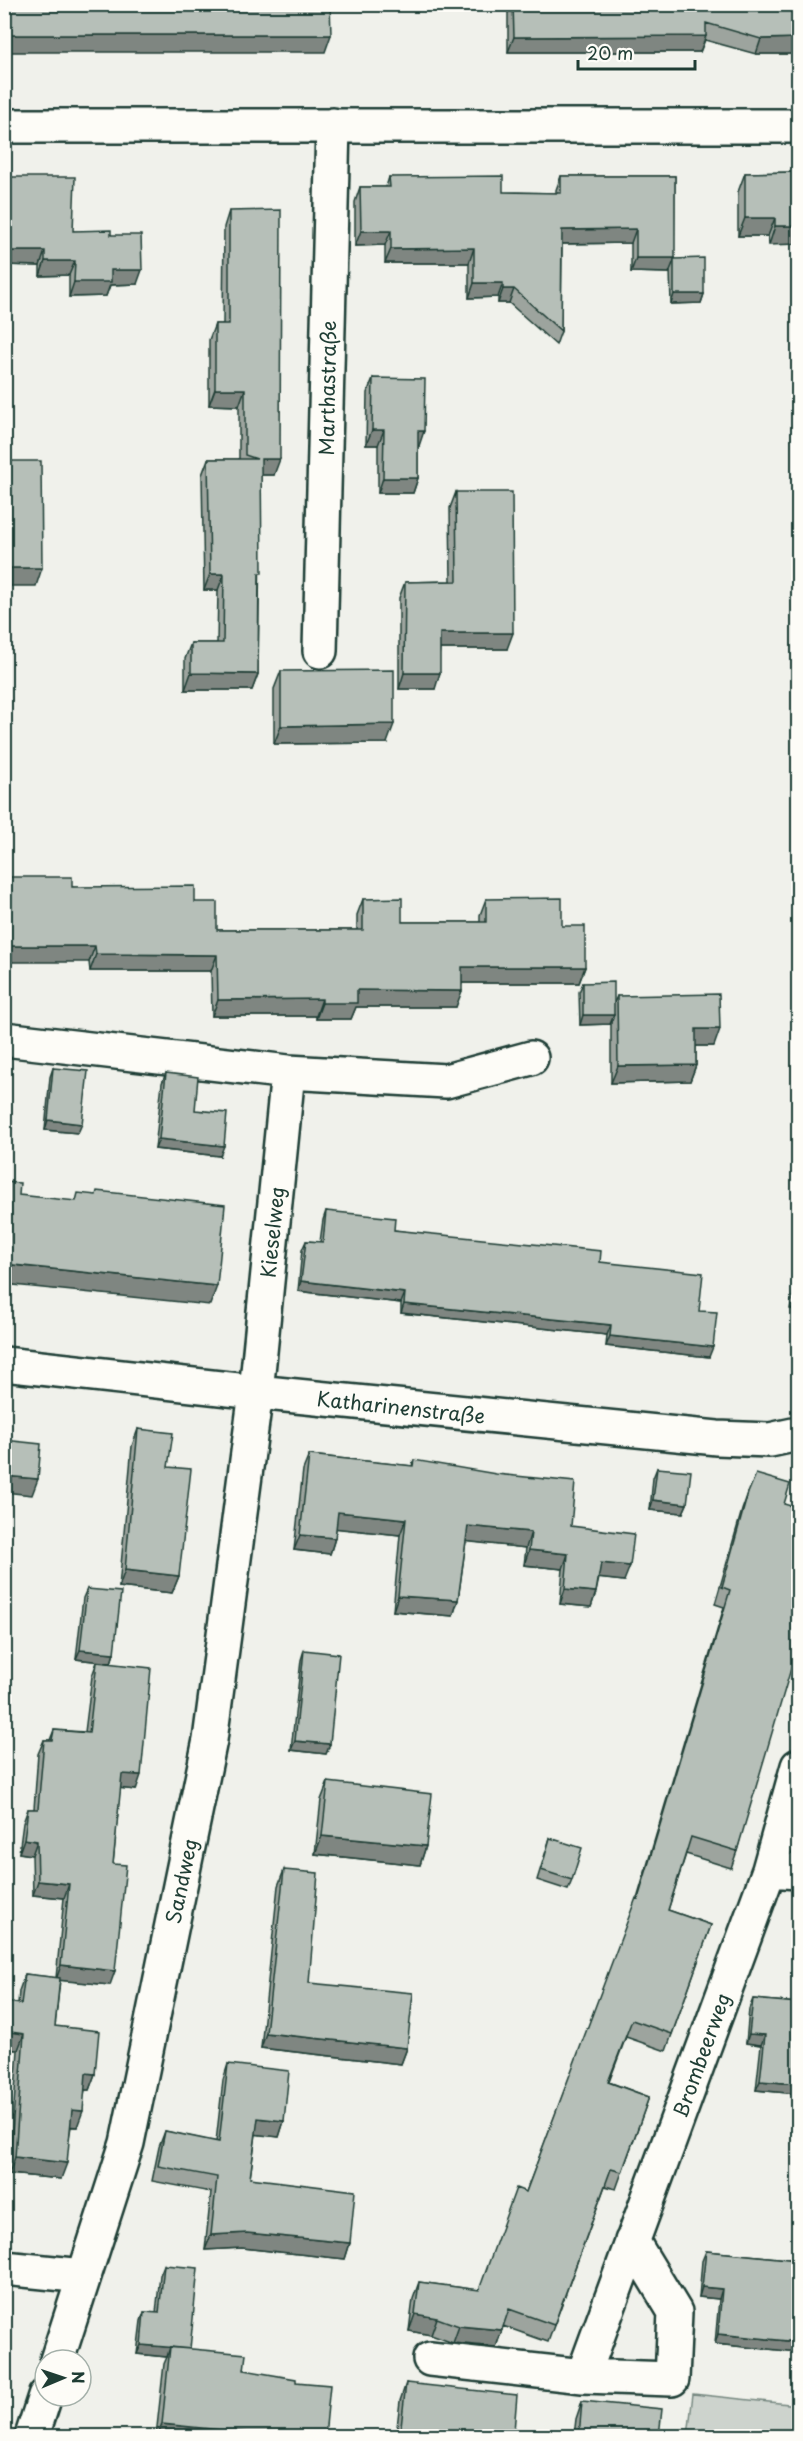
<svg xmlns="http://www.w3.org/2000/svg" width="803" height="2441" font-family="'Playpen Sans',sans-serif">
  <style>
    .green { fill: #cdd3cd; stroke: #768880; stroke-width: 1.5 }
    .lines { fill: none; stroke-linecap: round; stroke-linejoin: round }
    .minor-casing { stroke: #1f3d34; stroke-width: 38 }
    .minor { stroke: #fdfcf7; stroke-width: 33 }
    .wall { fill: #9da49e; stroke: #1f3d34; stroke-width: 1.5 }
    .shaded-wall { fill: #7f8681; stroke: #1f3d34; stroke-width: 1.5 }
    .building { fill: #b6bfb8; stroke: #1f3d34; stroke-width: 1.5 }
    .labels { text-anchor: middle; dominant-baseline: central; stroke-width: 4.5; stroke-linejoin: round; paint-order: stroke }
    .street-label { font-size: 20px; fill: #1f3d34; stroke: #fdfcf7 }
  </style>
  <rect width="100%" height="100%" fill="#f0f1eb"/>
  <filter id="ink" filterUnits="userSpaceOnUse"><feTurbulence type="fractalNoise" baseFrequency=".0167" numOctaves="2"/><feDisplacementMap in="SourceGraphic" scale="12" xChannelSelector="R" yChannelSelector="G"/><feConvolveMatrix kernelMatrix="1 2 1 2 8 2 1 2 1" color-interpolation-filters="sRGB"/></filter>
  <g filter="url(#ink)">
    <path class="green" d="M693,2394L798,2405V2436H688Z"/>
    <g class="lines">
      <g class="minor-casing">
        <path id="minor" d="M4,126H798
          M320,651L333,125
          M4,1039L288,1072L446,1081L531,1058
          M4,1364L256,1392L717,1438L770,1440L798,1434
          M769,1870L798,1872
          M4,2268L84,2276
          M430,2359L583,2376L769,1870L798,1766
          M57,2360L127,2143L210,1740L256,1392L288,1072
          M583,2376L672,2379L675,2312L632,2241
          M32,2436L45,2396"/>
      </g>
      <use href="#minor" class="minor"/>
    </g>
    <path class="wall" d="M508,4H798V54H756L705,40L700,52H508Z
      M798,172L769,245L768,236H738V192L745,173Z
      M561,176H675L674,259L704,294L701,303L671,304L670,270L669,273L631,272V243L562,244L561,331L556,345L509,303H498V297L469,298V263H385V245L355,246V202L360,187H386L389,177L503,192L556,193V190Z
      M4,177L73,231L111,235L137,284L110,285L106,296L69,297V275L40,276V266L4,265Z
      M229,211L274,475H261L258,674L252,690H185V659L191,643H217L218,590H204L202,475L208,459H239V406L209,405V340L215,324H223L224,227Z
      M373,378L419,446H418V478L413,493H378V445H366L367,393Z
      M456,492L507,649H440L435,689H399V598L405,582L451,581L450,508Z
      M281,671L387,743L274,744V689Z
      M72,887L195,902L217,930H357V915L363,899L402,922H480V915L486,899L562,926L585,967L579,983H462L456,1007H356L351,1019H316V1016H212L211,971H90L89,962Z
      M583,983L614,1003L617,996L714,1046H696V1065L690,1081L611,1083V1023L610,1024L580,1025L579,992Z
      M53,1068L78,1133L45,1130L50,1077Z
      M166,1073L195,1110L220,1156L155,1149L162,1083Z
      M326,1211L394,1230L600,1262L699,1311L709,1357L606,1346L607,1335L401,1313V1303L298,1291L302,1250L306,1241L320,1242L323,1220Z
      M798,1269V1311L790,1309Z
      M138,1429L168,1467L179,1576L172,1593L119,1587L132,1446Z
      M309,1455L412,1466L414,1460L571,1526L624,1581L599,1578L596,1592L591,1607L560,1604L563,1569L524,1565L526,1548L466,1541L458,1600L453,1616L393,1611L400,1535L336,1528L335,1538L330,1554L294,1550L303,1470Z
      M657,1468L687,1504L683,1513L650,1510L653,1478Z
      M748,1493L784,1504L794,1627L737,1851L731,1868L686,1854L668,1910L711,1925L666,2051L626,2037L609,2082L649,2097L616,2189L605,2186L548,2342L503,2326L496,2347L453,2343L431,2335L409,2331L413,2299L419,2282L479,2290L526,2192L637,1899L724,1607L715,1604L742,1510Z
      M87,1589L114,1653L111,1663L76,1659L83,1598Z
      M304,1650L330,1744L326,1754L291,1750L301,1660Z
      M97,1662L136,1790L120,1788L113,1864L110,1985L60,1980L55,2026L95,2074L89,2090H85L77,2127H71L61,2179L9,2174L18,2050L4,2049V2002L18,2004L19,1991L25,1974L56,1978L64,1898L33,1895L32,1855L19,1853L23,1823L28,1809H34L38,1754L44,1740H50L54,1730L85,1732L92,1676Z
      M328,1782L426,1846L420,1865L315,1854L321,1800Z
      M550,1838L572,1880L568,1890L537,1880Z
      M284,1870L309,1983L407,2048L401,2064L261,2048L278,1886Z
      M753,1999L798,2003V2094L756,2090L761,2045L746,2043L749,2009Z
      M228,2064L284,2121L279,2137L256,2134L250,2178L350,2243L345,2259L242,2248L205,2250L211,2192L152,2181L159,2147L165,2131L216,2142L223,2080Z
      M706,2251L798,2260V2352L715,2344L719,2299L699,2297L702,2261Z
      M164,2265L190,2349L244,2370L296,2382L325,2436H156L164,2364L167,2357L137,2354L141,2321L144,2312L156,2313L160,2275Z
      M406,2383L514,2431L571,2436H396L400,2401Z
      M582,2401L659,2436H574L576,2419Z"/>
    <path class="shaded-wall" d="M4,35H331L325,52H4Z
      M706,36L700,52H508L514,37Z
      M798,38V54H756L761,39Z
      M745,218H775L768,236H738Z
      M775,226H798V244L769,245Z
      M636,229L631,243L556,244L562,230Z
      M361,231H391L385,245L355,246Z
      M474,248L469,263H385L391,249Z
      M4,251H45L40,266L4,265Z
      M636,258H675L669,273L631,272Z
      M45,261H75L69,275L40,276Z
      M111,270H142L137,284L110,285L106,296L69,297L74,282Z
      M474,283H503L498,297L469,298Z
      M503,289H514L509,303H498Z
      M674,294H704L701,303L671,304Z
      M215,389H245L239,406L209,405Z
      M372,430H384L378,445H366Z
      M418,431H424L419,446H412Z
      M261,459H280L274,475H255Z
      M383,478H418L413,493H378Z
      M4,568H42L36,586H4Z
      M210,574H224L218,590H204Z
      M440,633H513L507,649H434Z
      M191,673L258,674L252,690H185Z
      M404,673H440L435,689H399Z
      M394,724L387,743L274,744L281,726Z
      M4,946H95L89,962H4Z
      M96,954L217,955L211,971H90Z
      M462,967H585L579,983H456Z
      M357,990L462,991L456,1007H356L351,1019H316L322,1003Z
      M322,999L316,1016H212L218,1000Z
      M583,1015H614L610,1024L580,1025Z
      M696,1029H720L714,1046H689Z
      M696,1065L690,1081L611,1083L618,1066Z
      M48,1120L82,1124L78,1133L45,1130Z
      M159,1139L224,1146L220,1156L155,1149Z
      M4,1264L217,1286L210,1305L4,1284Z
      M301,1281L405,1293L401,1303L298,1291Z
      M404,1304L611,1325L607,1335L401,1313Z
      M610,1336L713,1347L709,1357L606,1346Z
      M4,1476L38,1479L32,1495L4,1492Z
      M653,1500L687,1504L683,1513L650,1510Z
      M338,1512L406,1519L400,1535L332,1528Z
      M468,1526L531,1532L526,1548L463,1541Z
      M300,1535L335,1538L330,1554L294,1550Z
      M529,1550L568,1554L563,1569L524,1565Z
      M601,1563L630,1566L624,1581L596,1578Z
      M125,1570L179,1576L172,1593L119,1587Z
      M565,1589L596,1592L591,1607L560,1604Z
      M398,1596L458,1600L453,1616L393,1611Z
      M80,1650L114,1653L111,1663L76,1659Z
      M295,1741L330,1744L326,1754L291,1750Z
      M122,1774L141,1775L136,1790L117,1788Z
      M322,1836L426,1846L420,1865L315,1854Z
      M24,1839L37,1841L32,1855L19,1853Z
      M38,1881L69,1884L64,1898L33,1895Z
      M61,1965L115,1971L110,1985L56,1980Z
      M4,2031L24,2034L18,2050L4,2049Z
      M266,2033L407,2048L401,2064L261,2048Z
      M749,2034L765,2035L761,2045L746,2043Z
      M86,2073L95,2074L89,2090H80Z
      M760,2081L798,2084V2094L756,2090Z
      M72,2110L83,2111L77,2127L66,2126Z
      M258,2118L284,2121L279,2137L252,2134Z
      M15,2157L67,2163L61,2179L9,2174Z
      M247,2233L350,2243L345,2259L242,2248L205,2250L211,2235Z
      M702,2287L722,2289L719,2299L699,2297Z
      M415,2314L437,2318L431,2335L409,2331Z
      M459,2326L502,2330L496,2347L453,2343Z
      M718,2334L798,2342V2352L715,2344Z
      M141,2345L170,2347L167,2357L137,2354Z
      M162,2424L281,2436H158Z"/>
    <path class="building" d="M4,4H330L331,35H4Z
      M513,4H798V38L761,39L706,23V36L514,37Z
      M798,172V226H775V218H745V173Z
      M503,176V192L561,193V176H675V258H636V229L562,230L561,331L514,289H503V283H474V248L391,249V231H361L360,187H390L389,177Z
      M4,177H75L73,231L111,230V235H141L142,270H111V282H74L75,261H45V251H4Z
      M281,210L280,459H261L262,573H259L258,674L191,673V643H223L224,574H210L208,459H257L245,455V389H215V324H229V211Z
      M704,258V294H674V259Z
      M373,378L425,379L424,431H418V478H383L384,430H372Z
      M4,461H41L42,568H4Z
      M456,492H512L513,633H440V673H404L405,582L457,581Z
      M394,670V724L281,726V671Z
      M4,877H72V887L195,886V902H217V930H363V899L402,898V922H486V899L562,898V926H585V967H462V991L357,990V1003H322V999L218,1000L217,955L96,954L95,946H4Z
      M614,982V1015H583V983Z
      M719,994L720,1029H696V1065L618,1066L617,996Z
      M53,1068L88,1071L82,1124L48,1120Z
      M166,1073L198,1077L195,1110L227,1113L224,1146L159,1139Z
      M4,1182L20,1183L19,1195L76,1201L78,1193L96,1195L97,1191L225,1205L217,1286L4,1264Z
      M326,1211L395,1218L394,1230L601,1251L600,1262L703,1273L699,1311L717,1312L713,1347L610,1336L611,1325L404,1304L405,1293L301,1281L306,1241L323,1242Z
      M798,1280V1295H796Z
      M138,1429L173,1433L168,1467L191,1469L179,1576L125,1570Z
      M4,1440L41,1444L38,1479L4,1476Z
      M309,1455L413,1466L414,1460L496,1474L575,1482L571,1526L634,1534L630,1566L601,1563L596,1592L565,1589L568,1554L529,1550L531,1532L468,1526L458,1600L398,1596L406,1519L338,1512L335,1538L300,1535Z
      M657,1468L691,1471L687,1504L653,1500Z
      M756,1474L790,1484L784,1504L798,1508V1612L794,1627L798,1629V1645L737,1851L691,1837L668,1910L711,1925L672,2034L632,2020L608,2082L649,2097L622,2172L611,2169L554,2325L509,2309L502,2330L459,2326L437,2318L415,2314L419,2282L479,2290L516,2188L526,2192L636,1898L638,1899L730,1590L722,1587L748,1493Z
      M87,1589L121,1592L114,1653L80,1650Z
      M304,1650L339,1654L330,1744L295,1741Z
      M97,1662L151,1668L141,1775L122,1774L113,1864L126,1865L115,1971L61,1965L69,1884L38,1881L37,1841L24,1839L28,1809H38L44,1740H52L54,1730L89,1733Z
      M328,1782L432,1794L426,1846L322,1836Z
      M550,1838L582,1848L572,1880L541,1870Z
      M284,1870L318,1873L309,1983L413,1993L407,2048L266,2033Z
      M25,1974L60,1978L55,2026L99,2031L95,2074L86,2073L83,2111L72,2110L67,2163L15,2157L24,2034L4,2031V2002L21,2004Z
      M753,1999L798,2003V2084L760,2081L765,2035L749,2034Z
      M228,2064L289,2071L284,2121L258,2118L250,2178L355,2191L350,2243L247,2233L211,2235L217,2177L158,2166L165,2131L219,2142Z
      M706,2251L798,2260V2342L718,2334L722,2289L702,2287Z
      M164,2265L198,2268L190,2349L141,2345L144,2312L159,2313Z
      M170,2347L246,2354L244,2370L296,2379V2382L330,2385L325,2436H306L291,2435V2436H281L162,2424Z
      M406,2383L517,2395L514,2431L571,2436H400Z
      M582,2401L662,2409L659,2436H579Z"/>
  </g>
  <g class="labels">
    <g class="street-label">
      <text transform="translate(327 388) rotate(-89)">Marthastraße</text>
      <text transform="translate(272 1232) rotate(-84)">Kieselweg</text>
      <text transform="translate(401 1407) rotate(6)">Katharinenstraße</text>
      <text transform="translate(181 1881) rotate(-78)">Sandweg</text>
      <text transform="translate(701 2055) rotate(-70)">Brombeerweg</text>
    </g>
  </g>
  <rect width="803" height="2441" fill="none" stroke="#fdfcf7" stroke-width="24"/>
  <rect x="12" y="12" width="779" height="2417" fill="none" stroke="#1f3d34" stroke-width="2" filter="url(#ink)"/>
  <g transform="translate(63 2378) rotate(88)"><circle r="28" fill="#fdfcf7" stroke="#a4b0a9" stroke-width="1.5"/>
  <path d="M0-4.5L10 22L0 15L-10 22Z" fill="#1f3d34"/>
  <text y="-9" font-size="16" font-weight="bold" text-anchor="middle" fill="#1f3d34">N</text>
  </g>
  <path d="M578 60v9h117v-9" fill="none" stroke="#1f3d34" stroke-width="3"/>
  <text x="587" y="60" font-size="18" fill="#1f3d34" stroke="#fdfcf7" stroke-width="4.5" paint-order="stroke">20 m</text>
</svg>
